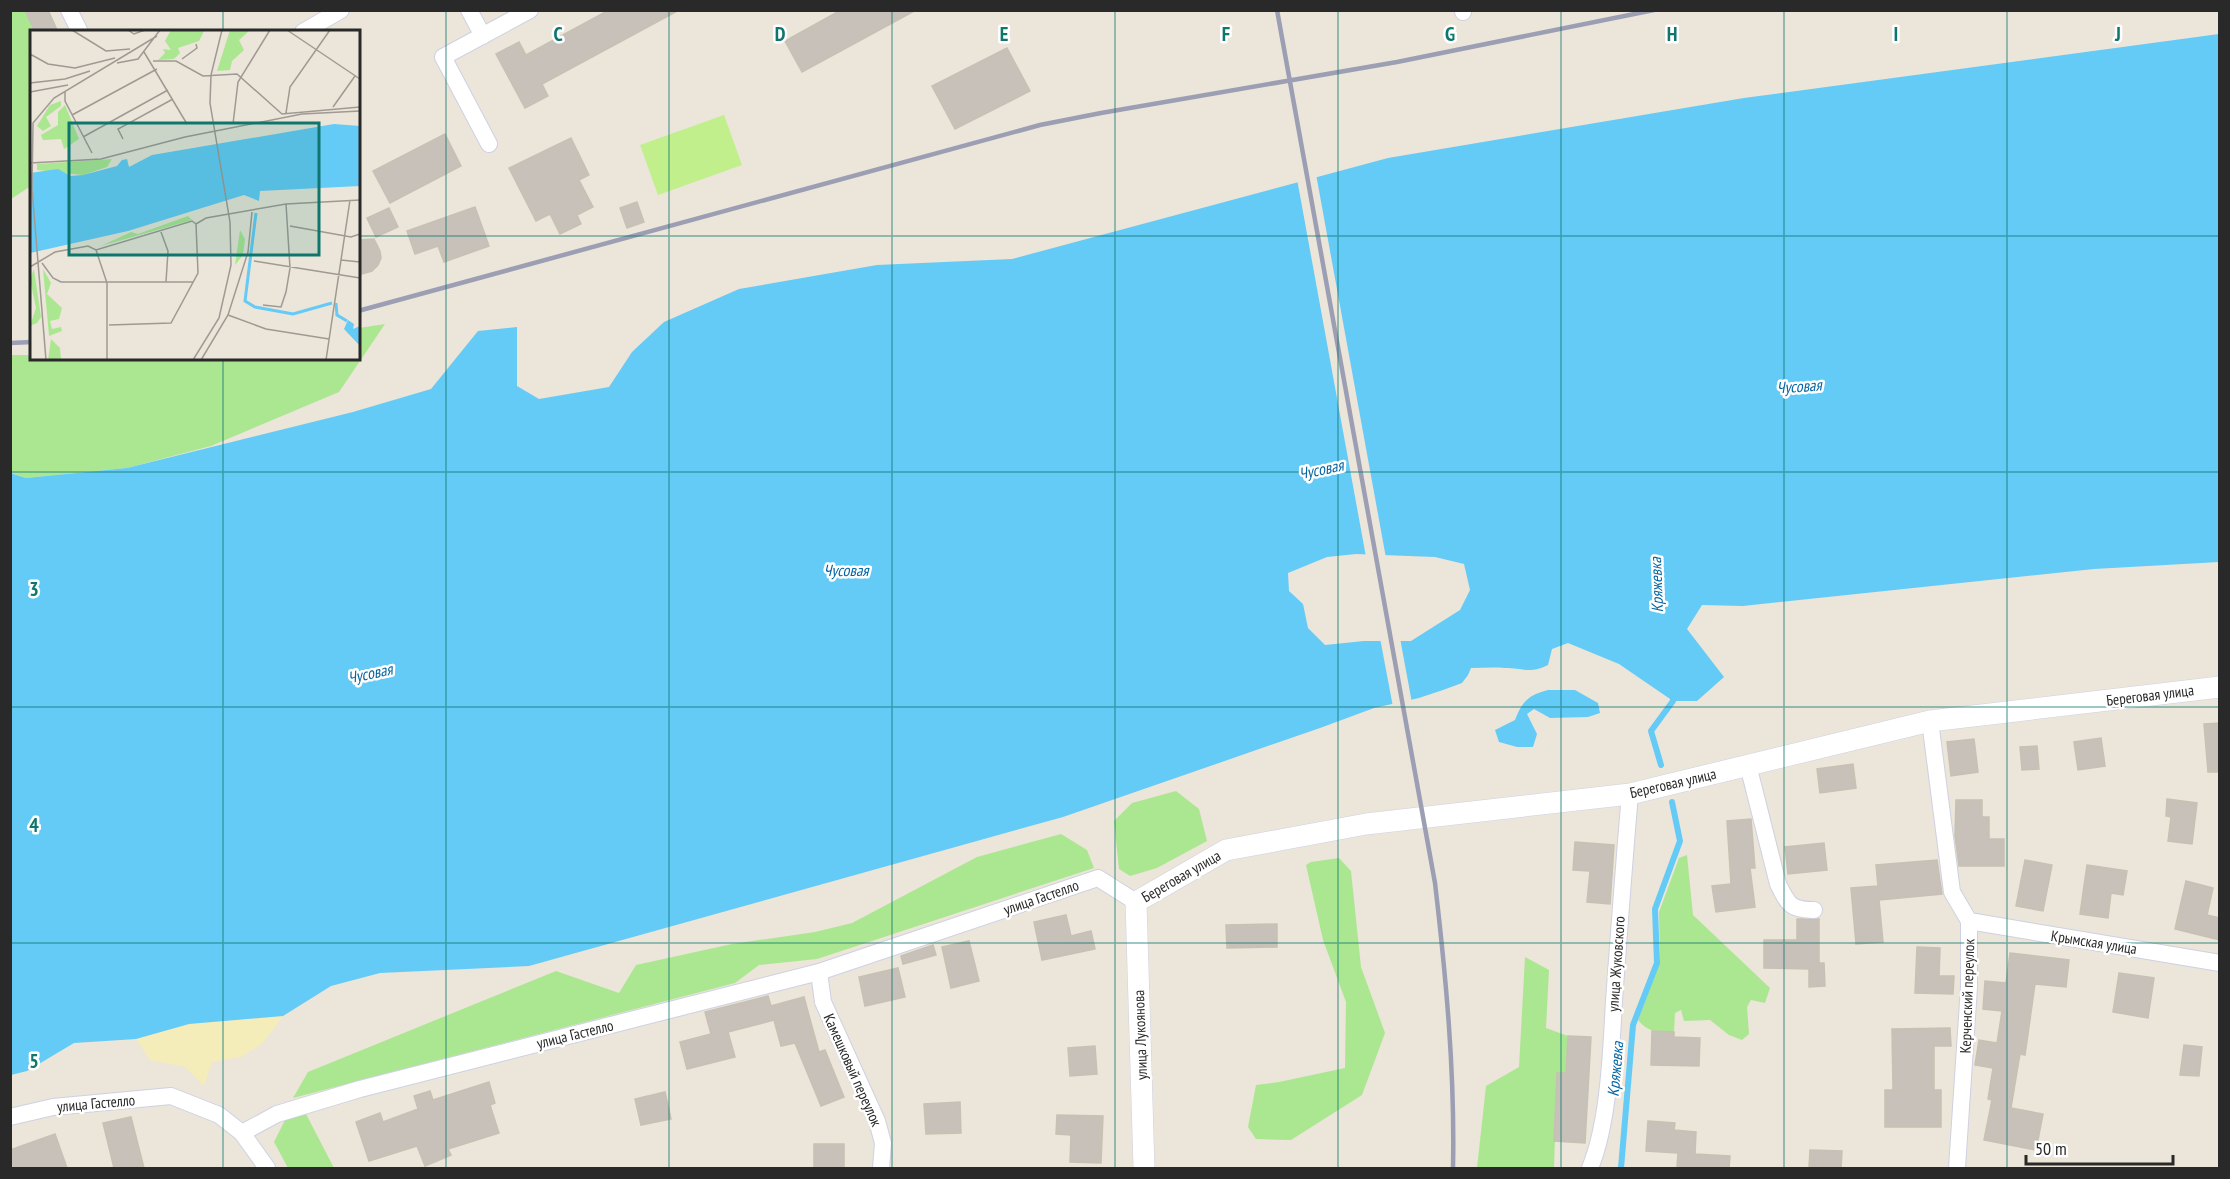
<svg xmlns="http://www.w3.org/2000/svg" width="2230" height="1179" font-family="'PT Sans Narrow',sans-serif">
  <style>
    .green { fill: #abe791 }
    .sand { fill: #f4edb9 }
    .pitch { fill: #c1ef8c }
    .water { fill: #64caf6; fill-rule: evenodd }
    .pier { fill: #ece5d9 }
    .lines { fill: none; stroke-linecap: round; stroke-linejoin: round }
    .stream { stroke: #64caf6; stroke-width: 6 }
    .building { fill: #c7c1b9; stroke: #c7c1b3; stroke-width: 1.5 }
    .minor-casing { stroke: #ced1e3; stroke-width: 18 }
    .tertiary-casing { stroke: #ced1e3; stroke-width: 22 }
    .minor { stroke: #fff; stroke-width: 16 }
    .tertiary { stroke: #fff; stroke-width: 21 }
    .rail { stroke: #9c9eb4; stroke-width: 4.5 }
    .grid { fill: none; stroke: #0f766e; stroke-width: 1.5; stroke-opacity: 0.55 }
    .labels { text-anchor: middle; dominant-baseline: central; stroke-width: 5; stroke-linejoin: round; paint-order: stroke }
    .street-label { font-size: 15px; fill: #292929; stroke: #fff }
    .water-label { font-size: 16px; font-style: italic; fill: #0465a1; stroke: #fff }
    .inset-river { fill: none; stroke: #64caf6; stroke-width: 3 }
    .inset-road { fill: none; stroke: #9e9a93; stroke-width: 1.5 }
    .view { fill: #0f766e; fill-opacity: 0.15; stroke: #0f766e; stroke-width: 3 }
    .inset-edge { fill: none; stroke: #292929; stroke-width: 3 }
    .grid-label { font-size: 20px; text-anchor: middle; font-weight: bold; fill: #0f766e; stroke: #fff; stroke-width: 5; stroke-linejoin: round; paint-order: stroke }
  </style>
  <rect width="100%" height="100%" fill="#ece5d9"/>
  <path class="green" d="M11,11H25L35,31L32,32L31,186L11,199Z
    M385,324L339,392L211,446L127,468L26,478L11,473L10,355H31L32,358H358L359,328Z
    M1176,791L1199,809L1207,841L1157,868L1130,876L1119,869L1114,821L1132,803Z
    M1061,834L1087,850L1094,868L817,959L759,965L735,983L293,1098L308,1072L556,971L619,993L636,965L732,944L815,932L852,923L977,857Z
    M1687,855L1693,915L1770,988L1765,1003L1751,1000L1747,1007L1749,1034L1742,1040L1729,1035L1710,1020L1684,1021L1681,1010L1675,1013L1674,1032C1658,1032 1649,1033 1638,1020L1660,962L1659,912L1679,858Z
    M1339,858L1351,871L1361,967L1385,1033L1362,1095L1291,1140L1256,1139L1248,1127L1256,1085L1279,1082L1345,1068L1346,1002L1323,940L1306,865L1311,862Z
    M1525,957L1549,970L1546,1028L1568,1036L1566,1073H1557L1554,1168H1477L1486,1086L1519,1067Z
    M306,1114L334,1168H288L274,1142L285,1120Z"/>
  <path class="sand" d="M283,1016L263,1043L241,1057L212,1062L204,1086L185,1067L150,1060L136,1039L189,1024Z"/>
  <path class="pitch" d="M724,115L742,165L658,195L640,145Z"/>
  <path class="water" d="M2219,34V562L2094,569L1743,606L1702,605L1687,629L1724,677L1697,701H1673L1619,664L1568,643L1552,649L1548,665C1530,674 1523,668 1505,668C1494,667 1482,668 1471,668L1468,675L1462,683L1443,690L1419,698L1374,708L1320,728L1063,817L529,966L380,973L331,986L283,1016L189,1024L136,1039L74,1043L27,1071L11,1075L10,473L26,478L127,468L353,412L431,389L478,331L517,327V386L539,399L609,387L632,352L664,322L739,289L877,265L1012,259L1388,158L1744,98ZM1356,554L1435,557L1464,564L1470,590L1460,610L1411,641H1364L1325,645L1308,628L1303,604L1289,591L1288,573L1327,557Z
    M1548,690H1575L1598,703L1600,713L1588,717L1550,718L1534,709L1527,714L1537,734L1533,747H1517L1499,742L1495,730L1515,720C1522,702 1528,695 1548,690Z"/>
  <path class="pier" d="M1316,174L1386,558L1366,557L1297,179Z
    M1380,638H1400L1412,703L1393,707Z"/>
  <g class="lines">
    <path class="stream" d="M1661,765L1651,731L1673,701V693
      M1621,1168L1633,1025L1657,963L1655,909L1680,841L1672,802"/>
  </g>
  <path class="building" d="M25,10H48L58,32H35Z
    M609,10H679L542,84L548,96L525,108L496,54L519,42L526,55Z
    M841,10H916L802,72L785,41Z
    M1007,48L1030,91L955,129L932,86Z
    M445,134L461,166L390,203L373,171Z
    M571,138L589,175L579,180L593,207L577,215L581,224L560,234L550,214L536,221L509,168Z
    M637,202L644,222L627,228L620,208Z
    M475,207L489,246L444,262L438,246L415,254L407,231Z
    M389,208L398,227L376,237L367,218Z
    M374,239L380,251L381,258L378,265L372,271L358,275V240Z
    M2220,723V772H2208L2204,724Z
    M2101,738L2105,766L2078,770L2074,742Z
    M1974,739L1978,772L1951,776L1947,742Z
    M2037,746L2039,769L2022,770L2020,747Z
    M1853,764L1856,788L1820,793L1817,769Z
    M2167,799L2197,803L2192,844L2168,841L2171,817L2166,816Z
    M1956,800H1982V817H1989V839H2004V866H1959L1955,836Z
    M1751,819L1755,868H1750L1755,907L1716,912L1712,886L1731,884L1727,821Z
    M1575,842L1614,845L1610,904L1587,902L1590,871L1573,870Z
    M1824,843L1827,870L1788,874L1785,847Z
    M1937,860L1942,894L1879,900L1883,942L1856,944L1851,888L1878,886L1876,865Z
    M2025,860L2052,865L2043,911L2016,906Z
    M2087,865L2127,871L2123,895L2111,893L2108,918L2080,914Z
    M2186,881L2213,888L2207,915L2220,918V940L2175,929Z
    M1066,915L1071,936L1091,931L1095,949L1042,960L1034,922Z
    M1797,919H1819V963H1824L1825,986L1809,987V969L1764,968V940H1797Z
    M1277,924V947L1227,948L1226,925Z
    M969,941L979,981L951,988L942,947Z
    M933,945L936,955L903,964L901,956Z
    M1917,947L1940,948L1939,976H1954L1953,994L1915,993Z
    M2010,953L2069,960L2066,987L2035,984L2025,1055L2020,1054L2011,1108L2043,1114L2036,1150L1984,1140L1992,1100L1988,1099L1993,1068L1975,1065L1979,1040L1997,1043L2002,1011L1983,1009L1985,981L2006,983Z
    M898,968L905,997L865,1006L859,977Z
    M2119,973L2154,978L2148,1018L2113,1012Z
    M768,996L771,1006L804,997L819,1052L825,1050L844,1097L821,1106L795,1043L781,1046L774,1020L728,1032L735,1057L687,1069L680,1042L711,1034L705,1012Z
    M1950,1028L1951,1046H1934V1090H1941V1127H1885V1090H1893L1892,1029Z
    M1652,1031L1674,1032V1037L1700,1038L1699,1066L1651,1065Z
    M1568,1036L1591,1037L1585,1143L1554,1141L1557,1073H1566Z
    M2184,1045L2202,1047L2199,1076L2180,1075Z
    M1095,1046L1097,1074L1070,1076L1068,1048Z
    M489,1082L495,1103L490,1105L499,1133L448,1149L451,1155L425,1166L417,1146L369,1161L356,1122L380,1113L383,1122L418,1109L414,1096L430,1091L433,1100Z
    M665,1092L671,1119L641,1125L635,1099Z
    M960,1102L961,1133L926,1134L924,1104Z
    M1057,1115L1103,1116L1101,1163L1070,1162L1071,1135L1056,1134Z
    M131,1117L144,1168H114L103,1123Z
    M1648,1121L1675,1123L1674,1130L1696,1132L1695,1154L1730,1156L1729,1168H1677L1678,1153L1646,1151Z
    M55,1134L67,1168H10V1150Z
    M814,1144H844V1168H814Z
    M1810,1150L1842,1151L1841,1168H1809Z"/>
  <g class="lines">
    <g class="minor-casing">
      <path id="minor" d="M69,10L80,32
        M469,10L483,36
        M1463,10V12
        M303,32L341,10
        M489,144L443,57L530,10
        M1930,721L1952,892L1969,921V987L1957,1168
        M1748,765L1778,884C1788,904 1790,910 1814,910
        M1969,921L2220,963
        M819,972L823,1002L877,1121L883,1143L881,1168
        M10,1117L53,1107L171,1096L219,1115L242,1133L277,1114L360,1089L819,972L1098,878L1136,902
        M242,1133L267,1168
        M1590,1168C1609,1122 1611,1052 1614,1001C1619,932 1624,863 1630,794"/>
    </g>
    <g class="tertiary-casing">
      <path id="tertiary" d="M1144,1168L1136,902L1226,850L1366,824L1630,794L1930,721L2220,687"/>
    </g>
    <use href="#minor" class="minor"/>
    <use href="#tertiary" class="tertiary"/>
    <path class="rail" d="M1277,10L1435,883C1446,977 1455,1073 1453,1168
      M358,311L1040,125L1101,113L1397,62L1654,10
      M10,343L32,342"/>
  </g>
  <path class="grid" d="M223,10V32M446,10V1168M669,10V1168M892,10V1168M1115,10V1168M1338,10V1168M1561,10V1168M1784,10V1168M2007,10V1168M10,236H32M358,236H2220M223,358V1168M10,472H2220M10,707H2220M10,943H2220"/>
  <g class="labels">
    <g class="street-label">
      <text transform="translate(2150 695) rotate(-7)">Береговая улица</text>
      <text transform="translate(1673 783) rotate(-13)">Береговая улица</text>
      <text transform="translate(1181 876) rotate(-30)">Береговая улица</text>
      <text transform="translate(1041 897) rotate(-19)">улица Гастелло</text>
      <text transform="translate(2094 942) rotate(9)">Крымская улица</text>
      <text transform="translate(1616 964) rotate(-86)">улица Жуковского</text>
      <text transform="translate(1967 996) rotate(-88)">Керченский переулок</text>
      <text transform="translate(575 1034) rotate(-14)">улица Гастелло</text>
      <text transform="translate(1140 1035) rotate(-92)">улица Лукоянова</text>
      <text transform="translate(853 1070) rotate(66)">Камешковый переулок</text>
      <text transform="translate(96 1103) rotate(-5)">улица Гастелло</text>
    </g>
    <g class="water-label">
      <text transform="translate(1799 386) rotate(-4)">Чусовая</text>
      <text transform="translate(1321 469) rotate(-12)">Чусовая</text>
      <text x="846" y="570">Чусовая</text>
      <text transform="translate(1656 585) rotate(-92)">Кряжевка</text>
      <text transform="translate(370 673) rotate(-12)">Чусовая</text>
      <text transform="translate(1615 1069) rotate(-85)">Кряжевка</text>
    </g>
  </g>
  <g transform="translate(30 30)">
    <rect width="330" height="330" fill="#ece5d9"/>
    <path d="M141,0L174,1L169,11L148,18L150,23L144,29L128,30L135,23L133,19L141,20L135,11ZM200,0H220L209,10L214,20L202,31L200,40L187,41ZM31,71V76L16,87L21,96L13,101L7,96L20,75ZM35,75L49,109L34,119L31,109L13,110L11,105L28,95V82ZM82,129L77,137L53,145L7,140V134ZM158,186L162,190L71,216L101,202L108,204ZM210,200L215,209L213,225L205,235ZM4,239L11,287L7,293L0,296L6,278L0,249ZM13,239L21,253L17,264L32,278L29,289L20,291L22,299L31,297L32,301L19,306ZM21,309L30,318L31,330H18Z" fill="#abe791"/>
    <path d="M304,94L330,96V156L230,161L229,171L214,165L98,201L0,223V143L28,139L41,146L53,145L87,136L92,130L97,129L99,137L122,125ZM318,290L324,294L323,299L330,296V316L314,299Z" fill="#64caf6"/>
    <path class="inset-river" d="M226,183L215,271L225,277L263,284L302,273M306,273L307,285L317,291"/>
    <path class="inset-road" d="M42,0L76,21L100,19M98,0L104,4L115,0M257,0L330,49M114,22L157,94M0,24L18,34L45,38L85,28M152,29L167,18L166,14M123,31H146L173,46L207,44L252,84L330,77M87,33L108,29L130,0M0,53L35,49L60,41M35,61V71L62,123M0,62L38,55M303,77L325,46M256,83L260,57L300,0M42,85L127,39M203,94L208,52L240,0M53,107L138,60M93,109L88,99L143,69M0,133L71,129L155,107L272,84L330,81M166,194L176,188L256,174L330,170M260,196L321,207L330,204M131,202L138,221L136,252M66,220L77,253V330M311,230L330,232M224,231L330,248M12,233L23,248L31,252H163M0,237L25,222L58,216L66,220L162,191L166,194M233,275L251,277L256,262L260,238L256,174M198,285L236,299L299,309M79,295L141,293L168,243L166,194M16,330L2,159L3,93L24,68L127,6M163,330L189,288L201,235L200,192L180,73L181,45L192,0M171,330L198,285L218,222L222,182M296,330L320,170"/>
    <path class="view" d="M39,93H289V225H39Z"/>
    <rect width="330" height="330" class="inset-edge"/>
  </g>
  <g class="grid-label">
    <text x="558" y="41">C</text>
    <text x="780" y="41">D</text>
    <text x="1004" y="41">E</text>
    <text x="1226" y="41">F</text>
    <text x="1450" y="41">G</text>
    <text x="1672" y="41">H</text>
    <text x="1896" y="41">I</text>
    <text x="2118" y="41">J</text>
    <text x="34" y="596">3</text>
    <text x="34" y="832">4</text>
    <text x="34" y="1068">5</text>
  </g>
  <rect width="2230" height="1179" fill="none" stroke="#292929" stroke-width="24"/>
  <path d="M2026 1155v9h147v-9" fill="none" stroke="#292929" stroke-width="3"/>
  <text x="2035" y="1155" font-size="18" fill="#292929" stroke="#ffffff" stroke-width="4.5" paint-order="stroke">50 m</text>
</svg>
